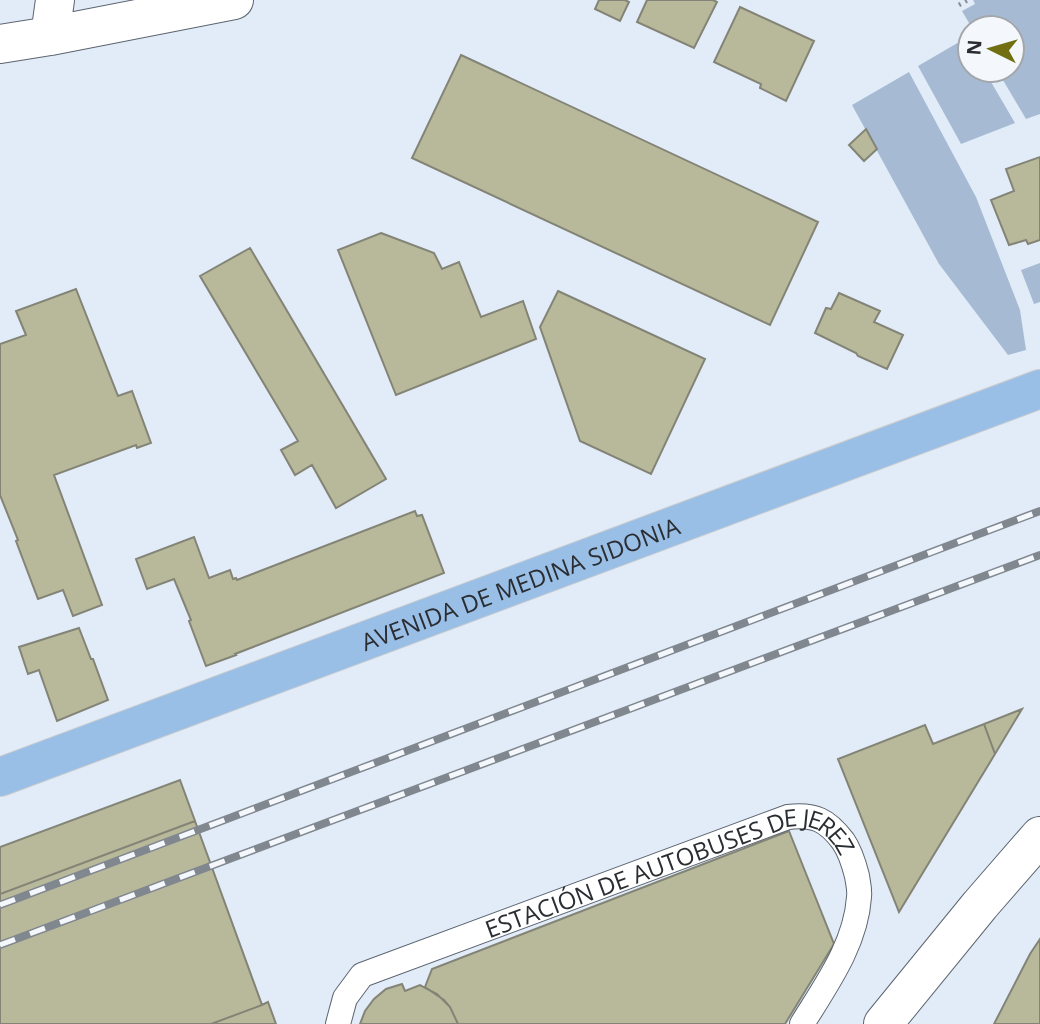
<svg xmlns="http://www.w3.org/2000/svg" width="1040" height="1024" font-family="'Open Sans',sans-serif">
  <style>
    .green { fill: #a6bbd3 }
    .building { fill: #b8b99b; stroke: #838476; stroke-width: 2 }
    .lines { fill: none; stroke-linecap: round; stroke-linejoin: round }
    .service-casing { stroke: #5c6570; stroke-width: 26 }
    .minor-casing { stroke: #5c6570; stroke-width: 40 }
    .tertiary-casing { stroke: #5c6570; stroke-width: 40 }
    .primary-casing { stroke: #cccdce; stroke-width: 40 }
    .path { stroke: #858d95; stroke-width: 4.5; stroke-dasharray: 2 5; stroke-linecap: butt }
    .service { stroke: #fff; stroke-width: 24 }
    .minor { stroke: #fff; stroke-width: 38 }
    .tertiary { stroke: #fff; stroke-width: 38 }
    .primary { stroke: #9abfe7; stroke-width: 38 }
    .rail-casing { stroke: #80878f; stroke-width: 8 }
    .rail { stroke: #f4f8fd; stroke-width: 5; stroke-dasharray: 16; stroke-linecap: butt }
    .labels { text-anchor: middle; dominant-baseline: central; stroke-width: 5; stroke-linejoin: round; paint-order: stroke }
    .street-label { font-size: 24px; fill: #2a2e32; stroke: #f4f8fd }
  </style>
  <rect width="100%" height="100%" fill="#e1ecf8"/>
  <path class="green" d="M973,0H1040V114L1026,119L997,70H1012V28H972L962,11L975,4Z
    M966,38L970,45V70H984L1015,123L961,144L918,66Z
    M909,72L976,197L1020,310L1026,350L1008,355L939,264L852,105Z
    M1040,263V302L1034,304L1021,270Z"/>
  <path class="building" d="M599,0H625L629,2L620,21L595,9Z
    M647,0H713L717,2L694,48L637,22Z
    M740,7L814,41L786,101L760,88L761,84L714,62Z
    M461,55L818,222L770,325L412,158Z
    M866,129L877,149L864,161L849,145Z
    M1040,157V240L1028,244L1026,240L1009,245L991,200L1014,191L1006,169Z
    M381,233L434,253L442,269L459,262L481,317L523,301L536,339L396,395L338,250Z
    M250,248L386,479L336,508L312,465L295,475L281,450L298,441L200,276Z
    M76,289L118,396L132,391L151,443L137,448L136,445L54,475L102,605L73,616L63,590L38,599L16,541L18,540L0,495V344L26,335L16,311Z
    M558,291L705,359L651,474L580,441L540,327Z
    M839,293L880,311L874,322L903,335L887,369L858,356L856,353L815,333L826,308L831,309Z
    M415,511L417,516L422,515L444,573L235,654L236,655L206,666L189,621L191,620L174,579L147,589L136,559L194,537L209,578L230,570L233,579L236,578L237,580Z
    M79,628L91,659H93L108,700L57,721L39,670L28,674L19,647Z
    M1022,709L995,754L984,724Z
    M984,724L995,754L899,912L838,759L925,725L933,744Z
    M180,780L195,821L0,894V847Z
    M195,821L262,1005L211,1024H0V894Z
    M789,831L834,944L785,1024H458L450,1007L444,1000L425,987L432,969Z
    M1040,939V1024H994L1030,954Z
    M402,984L405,991L420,985L437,994L450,1007L458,1024H360L365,1011L374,999L386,989Z
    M268,1002L276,1024H211L262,1005Z"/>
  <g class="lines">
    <g class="service-casing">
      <g id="service">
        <path id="s1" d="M338,1024L345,998L362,975L788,817C815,814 827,820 843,841C850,851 854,864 857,876C858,883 860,890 859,897C856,944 826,985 802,1024"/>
      </g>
    </g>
    <g class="minor-casing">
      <path id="minor" d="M50,36L55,0
        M0,44L50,36L234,0"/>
    </g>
    <g class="tertiary-casing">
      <path id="tertiary" d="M883,1024L980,905L1040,836"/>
    </g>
    <g class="primary-casing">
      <g id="primary">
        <path id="s2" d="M0,777L1040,389"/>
      </g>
    </g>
    <path class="path" d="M959,5L968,0"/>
    <use href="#service" class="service"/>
    <use href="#minor" class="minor"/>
    <use href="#tertiary" class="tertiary"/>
    <use href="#primary" class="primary"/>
    <g class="rail-casing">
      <path id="rail" d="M0,905L1040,511
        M0,945L1040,555"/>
    </g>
    <use href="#rail" class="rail"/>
  </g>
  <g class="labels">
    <g class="street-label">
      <text stroke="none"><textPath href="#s2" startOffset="555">AVENIDA DE MEDINA SIDONIA</textPath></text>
      <text stroke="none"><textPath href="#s1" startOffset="387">ESTACIÓN DE AUTOBUSES DE JEREZ</textPath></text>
    </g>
  </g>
  <g transform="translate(991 49) rotate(275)"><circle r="33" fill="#f4f8fd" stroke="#a3a7ac" stroke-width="2"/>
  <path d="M0-5L12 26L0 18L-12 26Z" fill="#716f11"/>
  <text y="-10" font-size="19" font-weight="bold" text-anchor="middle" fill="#2a2e32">N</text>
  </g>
</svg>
